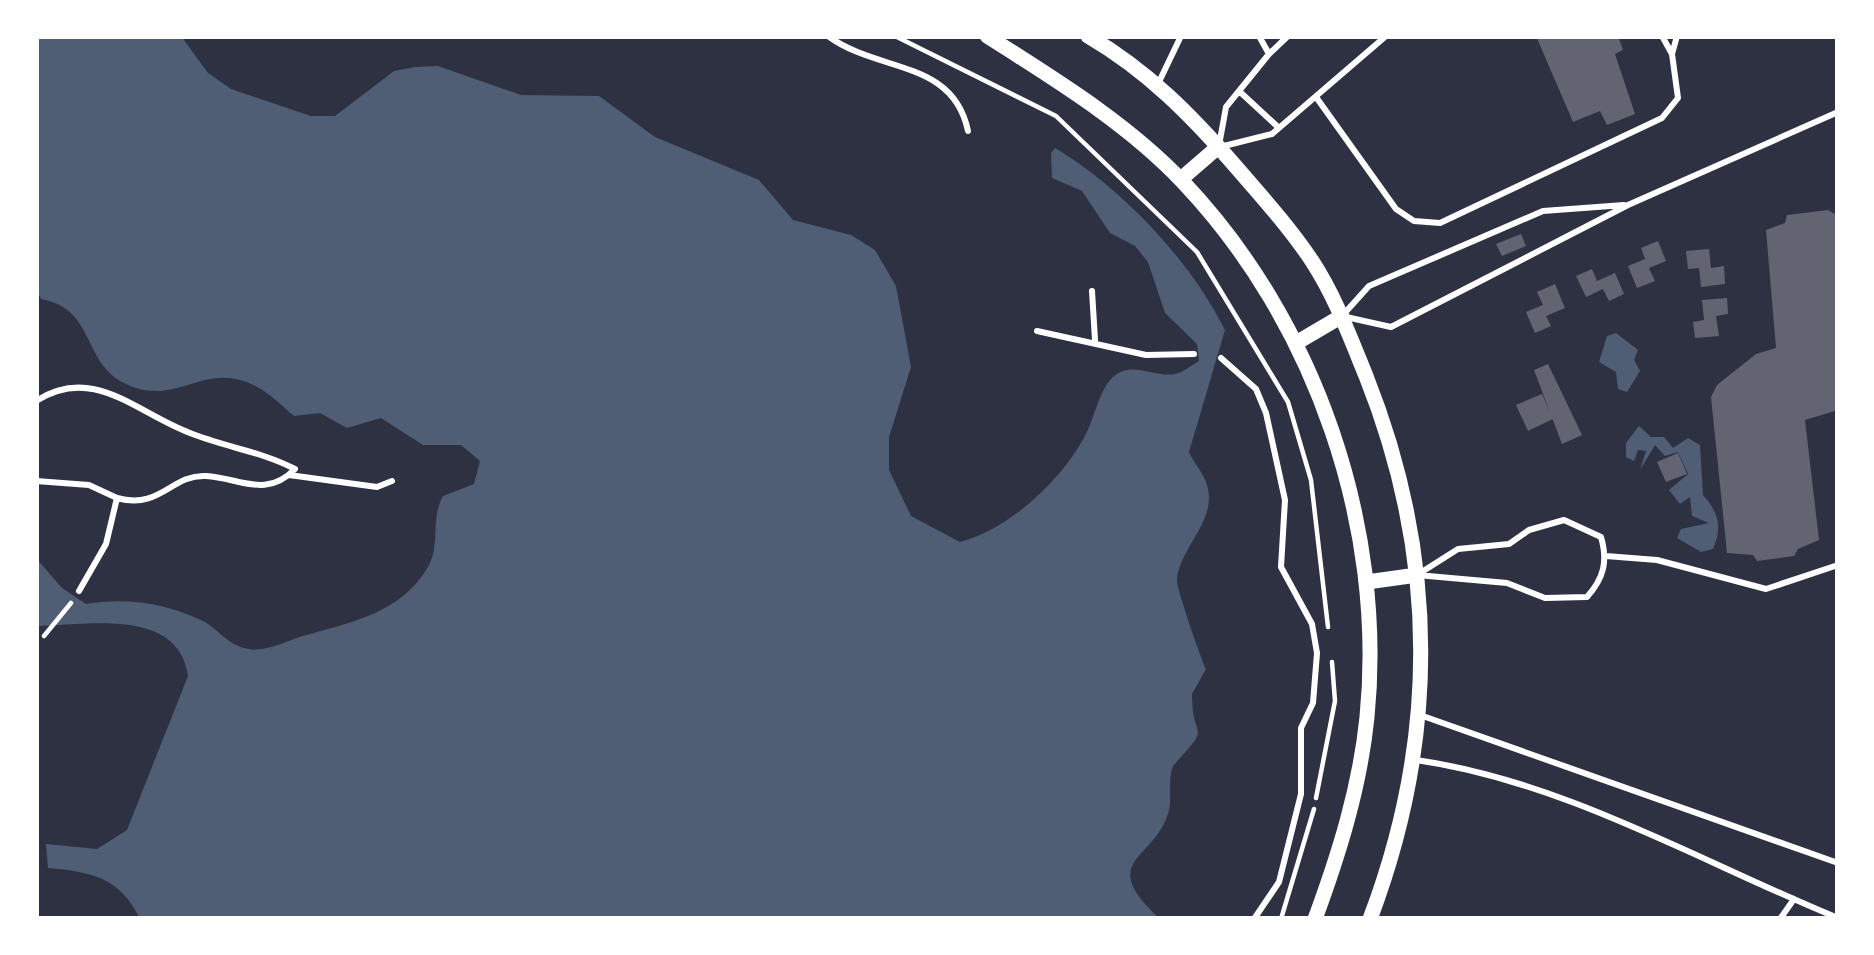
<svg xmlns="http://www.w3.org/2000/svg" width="1874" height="955" font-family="'Exo 2',sans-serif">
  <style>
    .water { fill: #4f5d75 }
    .building { fill: #626471 }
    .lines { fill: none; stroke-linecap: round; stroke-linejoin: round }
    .path { stroke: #fff; stroke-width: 4.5 }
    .service { stroke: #fff; stroke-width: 6 }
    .tertiary { stroke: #fff; stroke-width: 15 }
  </style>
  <rect width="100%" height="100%" fill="#2d3142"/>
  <path class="water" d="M36,36H181L208,73L231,89L311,116H335L394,71L415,67L438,66L521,95L599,96L655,137L759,180L793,220L851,235L875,250L896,286L911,367L889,437V470L911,516L960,542C1009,529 1061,481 1085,436C1094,419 1099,391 1112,378C1131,359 1153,378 1175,374C1182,373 1192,365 1199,361L1197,344L1165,313L1148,262L1135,246L1110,233L1082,191L1052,178L1051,153L1055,148C1122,188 1190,260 1225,330L1189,452C1194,463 1204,474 1207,485C1218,521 1178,549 1177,581C1177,589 1201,659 1206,669L1192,694C1192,745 1214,720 1173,766C1167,782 1173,798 1168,814C1153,861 1096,860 1160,919H140C120,877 91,872 48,868L46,844L97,849L127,830L188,676C179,607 87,625 36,626V558L62,588L86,604C126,597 166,603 203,621C220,630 228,646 249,649C266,652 286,641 303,636C351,622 400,614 428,567C441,544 430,519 443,496L474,484L480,461L461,445H423L381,418L347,428L320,413L294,416C276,401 263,386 240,380C198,368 170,408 122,382C83,361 94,308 41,299L36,288Z
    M1616,333L1638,350L1634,360L1640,371L1627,392L1618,389L1616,372L1599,362L1607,336Z
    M1639,426L1651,437H1664L1673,448L1688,438L1700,445L1703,495C1718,512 1723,526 1713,549L1701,552L1677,538L1681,529L1709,523L1692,516L1690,497L1680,504L1669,490L1688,474L1678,452L1665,456L1655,445L1640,470L1646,451L1638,450L1634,461L1626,457V443Z"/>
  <path class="building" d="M1536,36H1618L1623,50L1615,54L1635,114L1607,125L1600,111L1573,122Z
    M1828,210L1838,216V410L1805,420L1819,540L1798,549L1794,556L1757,561L1753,555L1727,553L1711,397L1717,385L1756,354L1776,348L1766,230L1785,223L1787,215Z
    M1521,234L1526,246L1502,256L1496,244Z
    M1658,241L1666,261L1649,268L1655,281L1637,288L1628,266L1645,259L1641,248Z
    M1709,249L1711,268L1724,266L1725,284L1701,287L1699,268L1688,269L1686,251Z
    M1592,269L1597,281L1615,273L1624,294L1609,301L1603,289L1586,297L1576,276Z
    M1555,284L1565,308L1546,316L1551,326L1535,333L1526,312L1543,305L1537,292Z
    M1727,298L1728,314L1716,316L1719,336L1695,338L1693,322L1704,320L1702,300Z
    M1548,364L1582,435L1562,444L1534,370Z
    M1542,394L1553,419L1528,431L1516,405Z
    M1678,453L1687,474L1666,482L1657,462Z"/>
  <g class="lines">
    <path class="path" d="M895,36L1056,116L1197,252L1288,402L1311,480L1328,627
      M44,636L71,603
      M1316,798L1335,701L1332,662
      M1281,919L1314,809"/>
    <path class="service" d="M828,36C878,73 953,59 968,131
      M1662,36L1672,54
      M1269,54L1288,36
      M1158,84L1181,36
      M1239,91L1279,128
      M1316,97L1396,209L1414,221L1440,223L1662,118L1678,98L1672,54L1677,36
      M1220,140L1226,107L1269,54L1259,36
      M1224,146L1272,134L1386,36
      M1092,291L1095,340
      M1342,316L1369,286L1543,211L1624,205
      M1346,317L1391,327L1628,205L1838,112
      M1037,331L1146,355L1194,354
      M1221,358L1256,389L1266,413L1285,500L1281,567L1312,624L1317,653L1313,703L1301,728V794L1279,882L1254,919
      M36,401C94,364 136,413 190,433C225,447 260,451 295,469C266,499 240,478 206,476C171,474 161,510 117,498
      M289,475L377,487L392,481
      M36,481L89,485L117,498L106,544L79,591
      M1564,520L1601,537C1608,561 1604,578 1587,597L1545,598L1507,583L1417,575L1458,549L1509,544L1529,530Z
      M1606,556L1657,560L1766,589L1838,565
      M1420,715L1838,863
      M1416,760C1564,781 1701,862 1838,918
      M1780,919L1794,899"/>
    <path class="tertiary" d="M987,36C1056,80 1127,123 1183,182C1315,321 1386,526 1367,717C1360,787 1339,854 1315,919
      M1088,36C1148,71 1192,116 1237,168C1263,198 1290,228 1312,261C1335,296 1350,337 1366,376C1438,557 1439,737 1370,919
      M1181,179L1218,147
      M1296,343L1342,316
      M1367,582L1417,575"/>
  </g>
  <rect width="1874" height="955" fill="none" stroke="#ffffff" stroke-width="78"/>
</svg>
